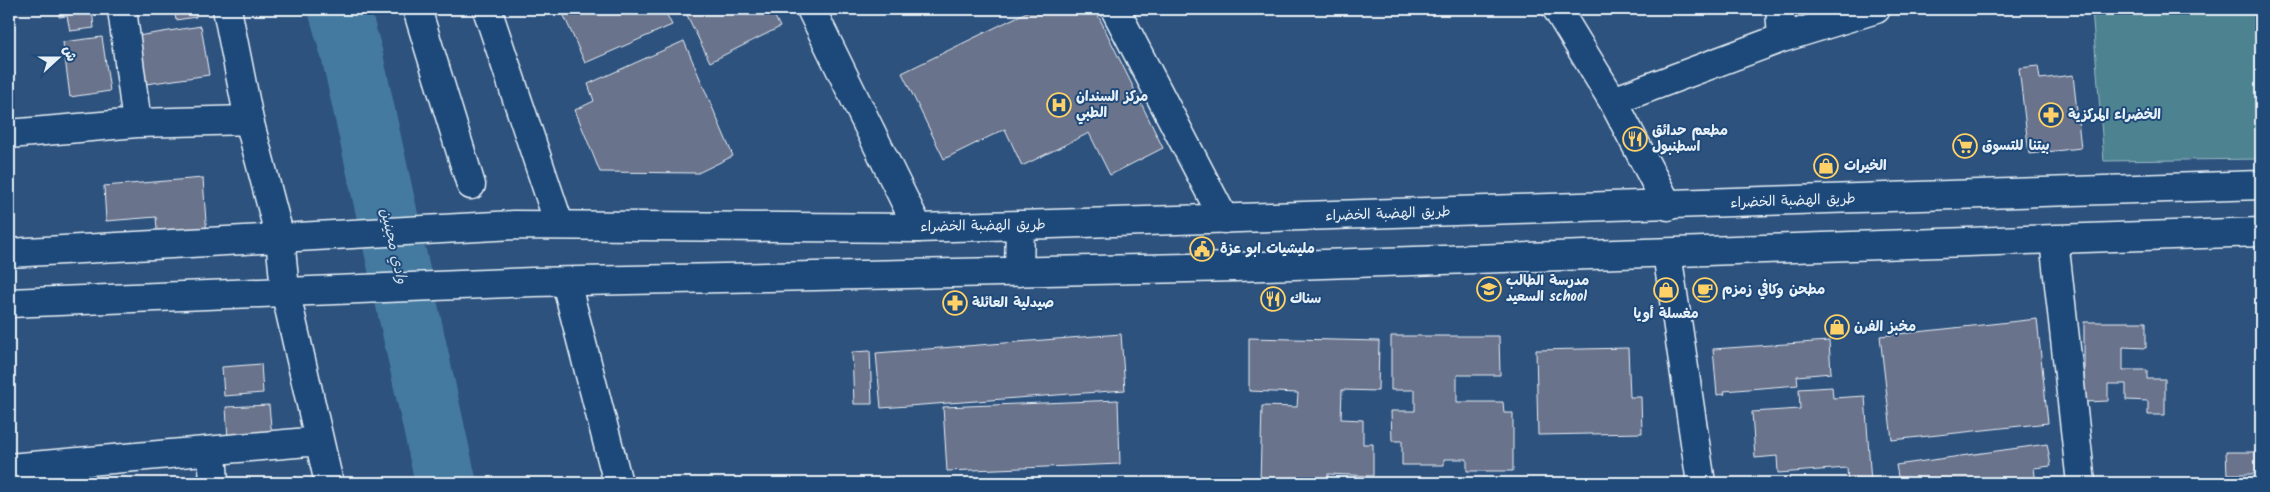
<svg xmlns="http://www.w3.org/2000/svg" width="2270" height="492" font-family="Kalam,'Playpen Sans Arabic',sans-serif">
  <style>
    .green { fill: #4d8290; stroke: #9abac4 }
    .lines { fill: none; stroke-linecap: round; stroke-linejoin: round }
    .river { stroke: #447aa0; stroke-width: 61 }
    .building { fill: #6b738c; stroke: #e8f1f8 }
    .minor-casing { stroke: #e8f1f8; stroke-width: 31 }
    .major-casing { stroke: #e8f1f8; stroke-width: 31 }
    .minor { stroke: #1f4a7a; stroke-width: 28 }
    .major { stroke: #1f4a7a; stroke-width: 28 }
    .labels { text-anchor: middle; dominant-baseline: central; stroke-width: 4; stroke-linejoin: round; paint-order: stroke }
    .poi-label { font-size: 14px; font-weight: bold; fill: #e8f1f8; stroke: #1f4a7a; text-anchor: start }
    .street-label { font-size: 14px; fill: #e8f1f8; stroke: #1f4a7a }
    .water-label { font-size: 15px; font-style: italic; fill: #cfdfeb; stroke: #1f4a7a }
  </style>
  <rect width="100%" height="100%" fill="#2e527e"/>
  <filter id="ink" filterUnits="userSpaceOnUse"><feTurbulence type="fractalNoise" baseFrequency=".02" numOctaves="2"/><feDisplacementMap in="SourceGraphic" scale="10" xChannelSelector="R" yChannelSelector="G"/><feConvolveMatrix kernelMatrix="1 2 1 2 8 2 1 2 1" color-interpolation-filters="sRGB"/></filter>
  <g filter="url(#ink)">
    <path class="green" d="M2092,9H2261V159L2104,161Z"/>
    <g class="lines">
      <path class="river" d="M339,9L352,55L446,483"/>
    </g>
    <path class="building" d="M58,9H92L94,28L70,31L67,16L59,17Z
      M174,9H195L196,17L176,20Z
      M561,9H664L672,25L585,63Z
      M684,9H771L780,27L710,62Z
      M1033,9H1095L1163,148L1110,175L1089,133L1022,166L1005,129L944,159L902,73Z
      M201,26L209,75L139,85L131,37Z
      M102,37L110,91L70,97L63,42Z
      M684,41L733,156L698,173L600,172L575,110L594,101L588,84Z
      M2038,66L2040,79L2073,75L2081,148L2029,154L2019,68Z
      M203,178L207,237L158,241L156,217L106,221L104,186Z
      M2037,319L2048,423L1892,440L1880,336Z
      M2084,322H2146V348L2123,347V370H2147V379H2165V415H2148V401L2126,400V384H2108V401L2084,402Z
      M1121,334L1125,390L881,408L876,353Z
      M1391,336H1499L1500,375H1457V402H1503L1504,413H1513V471H1467V459H1444V465H1402V441H1392L1391,411H1415V390H1391Z
      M1249,338L1379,341L1378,391L1342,390L1341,419L1363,420V444H1373V476L1328,474V483H1260L1262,406L1297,407L1298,393L1249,391Z
      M1829,341L1831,373L1797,376L1798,385L1724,391L1725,394L1717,395L1713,349Z
      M1628,348L1630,397H1641L1642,433L1538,435L1536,350Z
      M870,351L872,404H854L852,352Z
      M261,364L263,393L224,396L222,367Z
      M1832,387L1833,398L1865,396L1871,483H1848L1847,468L1778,473L1777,456L1755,458L1752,412L1800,409L1799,389Z
      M1118,400L1120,464L947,471L943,407Z
      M269,405L272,437L228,440L226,407Z
      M2047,444L2051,466L2034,468L2036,483H1914V480L1899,482L1896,465Z
      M2226,452H2256V474H2227Z
      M297,477V483H244Z"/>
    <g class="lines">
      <g class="minor-casing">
        <path id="minor" d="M122,9L137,123
          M227,9L249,120L280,238L285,290L329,483
          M417,9L471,185
          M487,9L559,224
          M811,9L918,228
          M1115,9L1224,219
          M1557,9L1613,101L1782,38L1876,9
          M1780,9L1782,38
          M1613,101L1668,206
          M9,134L137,123L249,120
          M2054,240L2081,483
          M1667,253L1701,483
          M566,282L618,483
          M212,451L214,483
          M9,468L319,441"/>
      </g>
      <g class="major-casing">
        <path id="major" d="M9,253L514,225L918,228L1020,225L2261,185
          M1019,272L1020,225
          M9,303L533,282L1236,267L2261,232"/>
      </g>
      <use href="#minor" class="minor"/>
      <use href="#major" class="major"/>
    </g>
  </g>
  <defs>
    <g id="hospital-ring" transform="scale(1.25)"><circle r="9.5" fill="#1f4a7a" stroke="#ffd166" stroke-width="1.5"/><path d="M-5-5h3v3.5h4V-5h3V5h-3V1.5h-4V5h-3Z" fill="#ffd166"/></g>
    <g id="pharmacy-ring" transform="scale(1.25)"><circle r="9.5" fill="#1f4a7a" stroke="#ffd166" stroke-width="1.5"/><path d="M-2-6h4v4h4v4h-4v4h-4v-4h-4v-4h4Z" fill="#ffd166"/></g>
    <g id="restaurant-ring" transform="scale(1.25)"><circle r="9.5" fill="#1f4a7a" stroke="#ffd166" stroke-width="1.5"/><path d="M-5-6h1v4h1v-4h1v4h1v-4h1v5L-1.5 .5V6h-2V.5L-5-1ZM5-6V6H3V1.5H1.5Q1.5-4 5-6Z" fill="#ffd166"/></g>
    <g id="supermarket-ring" transform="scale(1.25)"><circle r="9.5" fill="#1f4a7a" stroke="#ffd166" stroke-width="1.5"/><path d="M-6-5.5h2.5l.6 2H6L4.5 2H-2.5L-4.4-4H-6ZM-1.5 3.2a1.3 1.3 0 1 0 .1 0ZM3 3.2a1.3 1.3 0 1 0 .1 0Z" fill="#ffd166"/></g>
    <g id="shop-ring" transform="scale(1.25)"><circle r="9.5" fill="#1f4a7a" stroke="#ffd166" stroke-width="1.5"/><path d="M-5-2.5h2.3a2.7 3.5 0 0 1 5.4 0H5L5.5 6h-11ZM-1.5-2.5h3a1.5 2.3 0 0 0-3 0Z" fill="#ffd166"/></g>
    <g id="civic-ring" transform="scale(1.25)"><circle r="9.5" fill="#1f4a7a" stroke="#ffd166" stroke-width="1.5"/><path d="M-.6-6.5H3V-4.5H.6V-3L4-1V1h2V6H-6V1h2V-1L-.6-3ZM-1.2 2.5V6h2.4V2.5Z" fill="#ffd166"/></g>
    <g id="school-ring" transform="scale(1.25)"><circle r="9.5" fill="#1f4a7a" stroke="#ffd166" stroke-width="1.5"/><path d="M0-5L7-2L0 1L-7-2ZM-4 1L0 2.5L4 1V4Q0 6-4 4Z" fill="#ffd166"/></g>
    <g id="cafe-ring" transform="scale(1.25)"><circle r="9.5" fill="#1f4a7a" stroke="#ffd166" stroke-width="1.5"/><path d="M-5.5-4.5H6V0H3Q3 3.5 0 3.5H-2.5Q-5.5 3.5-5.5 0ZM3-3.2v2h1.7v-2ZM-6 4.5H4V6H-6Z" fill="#ffd166"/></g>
  </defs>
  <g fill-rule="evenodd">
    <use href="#hospital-ring" x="1059" y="105"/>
    <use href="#pharmacy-ring" x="2051" y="115"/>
    <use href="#restaurant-ring" x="1635" y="139"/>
    <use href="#supermarket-ring" x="1965" y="146"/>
    <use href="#shop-ring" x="1826" y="166"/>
    <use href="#civic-ring" x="1202" y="249"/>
    <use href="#school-ring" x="1489" y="289"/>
    <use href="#shop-ring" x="1666" y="290"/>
    <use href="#cafe-ring" x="1705" y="290"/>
    <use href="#restaurant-ring" x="1273" y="299"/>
    <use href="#pharmacy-ring" x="955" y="303"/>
    <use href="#shop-ring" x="1837" y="327"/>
  </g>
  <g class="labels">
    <g class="poi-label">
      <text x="1076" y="97">مركز السندان<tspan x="1076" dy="16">الطبي</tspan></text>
      <text x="2068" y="115">الخضراء المركزية</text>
      <text x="1652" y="131">مطعم حدائق<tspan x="1652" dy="16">اسطنبول</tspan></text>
      <text x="1982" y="146">بيتنا للتسوق</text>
      <text x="1844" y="166">الخيرات</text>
      <text x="1220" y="249">مليشيات ابو عزة</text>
      <text x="1506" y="281">مدرسة الطالب<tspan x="1506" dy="16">السعيد school</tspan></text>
      <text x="1722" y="290">مطحن وكافي زمزم</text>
      <text x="1290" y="299">سناك</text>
      <text x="972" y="303">صيدلية العائلة</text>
      <text x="1666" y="314" text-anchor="middle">مغسلة أويا</text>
      <text x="1854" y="327">مخبز الفرن</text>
    </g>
    <g class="street-label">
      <text transform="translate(1793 201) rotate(-2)">طريق الهضبة الخضراء</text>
      <text transform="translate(1388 214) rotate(-2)">طريق الهضبة الخضراء</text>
      <text transform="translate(983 226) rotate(-1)">طريق الهضبة الخضراء</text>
    </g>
    <g class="water-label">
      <text transform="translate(393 246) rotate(77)">وادي مجينين</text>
    </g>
  </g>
  <rect width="2270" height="492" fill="none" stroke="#1f4a7a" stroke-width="30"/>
  <rect x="15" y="15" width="2240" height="462" fill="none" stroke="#e8f1f8" stroke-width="2" filter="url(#ink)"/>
  <g transform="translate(58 58) rotate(69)" stroke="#1f4a7a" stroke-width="4" paint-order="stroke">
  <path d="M0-4L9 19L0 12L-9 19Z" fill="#e8f1f8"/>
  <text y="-8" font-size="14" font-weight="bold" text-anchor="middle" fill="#e8f1f8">ش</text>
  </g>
</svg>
